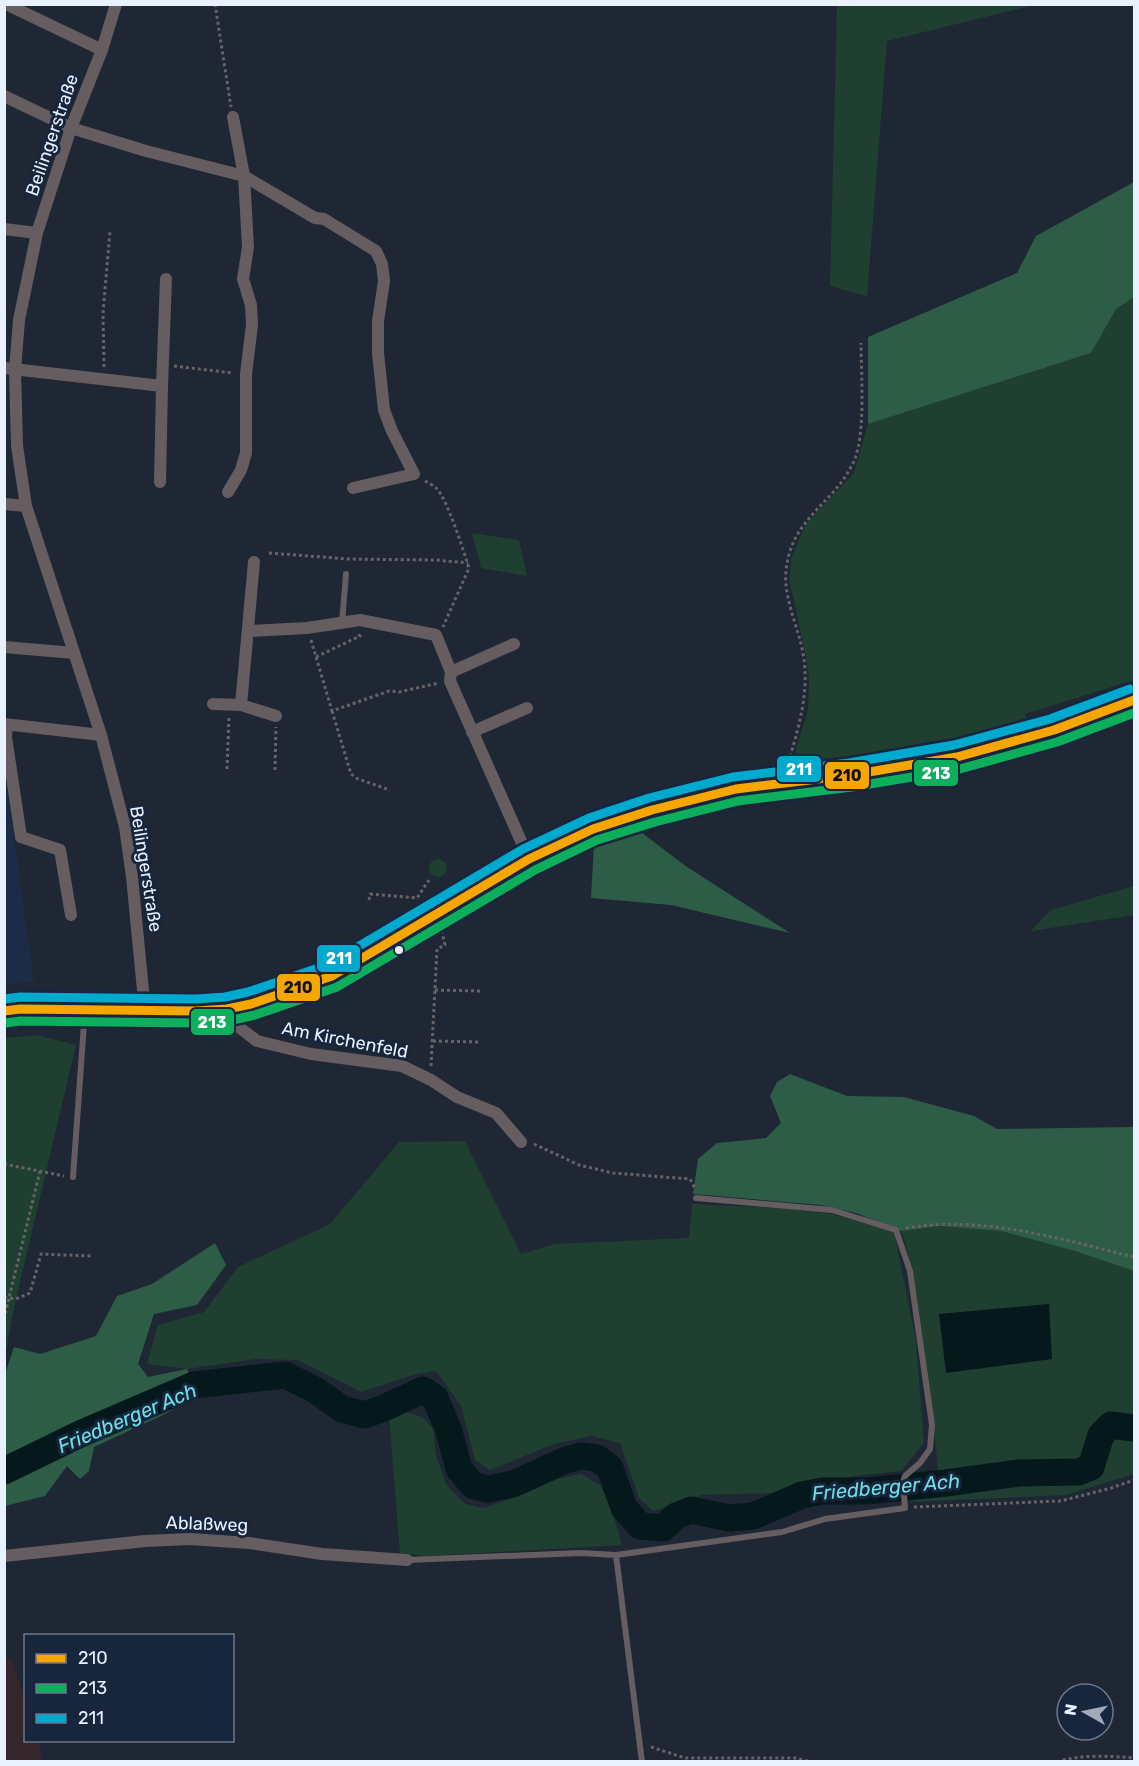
<svg xmlns="http://www.w3.org/2000/svg" width="1139" height="1766" font-family="Rubik,sans-serif">
  <style>
    .commercial { fill: #35262c }
    .built { fill: #1c2c47 }
    .green { fill: #1f3f31 }
    .forest { fill: #2d5d46 }
    .water { fill: #05191c }
    .lines { fill: none; stroke-linecap: round; stroke-linejoin: round }
    .river { stroke: #05191c; stroke-width: 27 }
    .path { stroke: #666468; stroke-width: 3; stroke-dasharray: 3 3; stroke-linecap: butt }
    .lane { stroke: #655d60; stroke-width: 6 }
    .street { stroke: #655d60; stroke-width: 12 }
    .secondary { stroke: #666065; stroke-width: 16 }
    .bus-1-casing { stroke: #17253d; stroke-width: 14 }
    .bus-2-casing { stroke: #17253d; stroke-width: 14 }
    .bus-3-casing { stroke: #17253d; stroke-width: 14 }
    .bus-1 { stroke: #f7a600; stroke-width: 9 }
    .bus-2 { stroke: #0daf5c; stroke-width: 9 }
    .bus-3 { stroke: #00a9ce; stroke-width: 9 }
    .bus-dot { fill: #e9f1fe; stroke: #17253d; stroke-width: 2 }
    .labels { text-anchor: middle; dominant-baseline: central; stroke-width: 6; stroke-linejoin: round; paint-order: stroke }
    .street-label { font-size: 18px; fill: #e9f1fe; stroke: #17253d }
    .water-label { font-size: 20px; font-style: italic; fill: #6ee0e5; stroke: #17253d }
    .line-badge { stroke: #17253d; stroke-width: 2 }
    .badge-label { font-size: 16px; text-anchor: middle; font-weight: bold; fill: #fff }
    .pale-badge-label { font-size: 16px; text-anchor: middle; font-weight: bold; fill: #111 }
  </style>
  <rect width="100%" height="100%" fill="#1f2735"/>
  <path class="commercial" d="M12,1658L25,1700L26,1740L39,1741L42,1761H5V1659Z"/>
  <path class="built" d="M5,774L34,981L5,985H4Z"/>
  <path class="green" d="M837,5H1034L887,41L867,296L830,286Z
    M1134,297V680L1025,714L1028,723L947,744L796,764V748L808,711L809,681L806,656L789,579L792,556L806,524L854,473L868,424L1091,353L1116,308Z
    M472,533L519,540L527,576L481,568Z
    M429 868a9 9 0 1 1 18 0a9 9 0 1 1-18 0Z
    M1134,886V915L1031,931L1051,910Z
    M36,1035L76,1045L16,1299L5,1356V1038Z
    M465,1141L521,1254L555,1244L689,1238L692,1204L779,1208L832,1214L894,1231L916,1341L924,1443L901,1471L853,1476L776,1493L702,1495L653,1511L639,1498L620,1443L592,1436L554,1444L490,1470L475,1460L461,1406L436,1371L413,1375L361,1392L298,1360L256,1359L187,1369L147,1364L158,1325L204,1312L238,1267L330,1224L399,1142Z
    M939,1226L1001,1231L1075,1251L1134,1271V1474L1066,1495L910,1502L909,1490L1084,1477V1459L1077,1469H1006L939,1478C934,1429 928,1380 921,1331C917,1297 913,1263 901,1231Z
    M406,1412L423,1417L433,1429L436,1455L446,1484L465,1504L484,1508L516,1497L551,1480L581,1474L600,1485L611,1507L622,1545L426,1556L400,1553L389,1415Z"/>
  <path class="forest" d="M1134,182V297L1116,309L1091,353L868,424V337L1017,273L1036,236Z
    M634,827L687,867L790,933L671,905L591,898L594,844Z
    M790,1074L847,1096L904,1097L974,1116L997,1129L1134,1127V1271L1075,1251L1001,1231L939,1226L901,1231L856,1213L821,1205L693,1194L698,1159L717,1143L766,1138L781,1123L770,1096L777,1082Z
    M215,1243L226,1265L197,1305L154,1314L138,1364L148,1377L187,1369L200,1395L161,1416L94,1447L89,1471L80,1479L67,1466L45,1496L5,1506V1374L14,1347L40,1354L96,1336L117,1296L152,1284Z"/>
  <path class="water" d="M1049,1304L1052,1359L946,1373L939,1314Z"/>
  <g class="lines">
    <path class="river" d="M4,1471L80,1434L194,1385L285,1375L317,1391L342,1409L364,1415L384,1408L423,1390L435,1398L448,1428L459,1469L474,1486L488,1489L513,1484L566,1460L581,1456L597,1458L610,1468L624,1508L640,1526L663,1528L676,1516L691,1510L729,1518L753,1516L802,1495L822,1491H866L946,1483L1019,1473L1079,1472L1091,1467L1101,1435L1111,1425L1134,1428"/>
    <path class="path" d="M215,4L231,107
      M174,366L233,373
      M104,367L103,313L110,231
      M425,481C429,483 434,486 437,489C447,499 464,552 469,568L443,627
      M269,553L348,559L436,560L468,563
      M311,640L332,711L389,691L399,692L439,683
      M316,657L360,636L358,633
      M332,711L351,774L358,779L390,790
      M787,768C797,732 809,697 804,660C801,632 783,600 786,571C791,517 834,505 854,461C866,433 861,375 861,343
      M227,769L229,716
      M275,770L276,727
      M369,900L370,894L417,898L429,880
      M435,990L481,991
      M433,1041L479,1042
      M431,1066L437,949L445,945L441,929
      M534,1144L579,1165L613,1173L690,1179L695,1188
      M4,1164L64,1176
      M40,1171L9,1298L16,1299L30,1293L41,1254L92,1256
      M906,1228C982,1215 1061,1239 1134,1257
      M4,1297L9,1298L4,1319
      M914,1507L1061,1501L1111,1488L1134,1480
      M651,1747L685,1758H795L812,1762
      M1057,1762C1081,1754 1110,1756 1134,1758"/>
    <path class="lane" d="M342,623L346,574
      M73,1177L85,1010
      M616,1555L642,1762
      M407,1560L581,1553L616,1555L782,1532L825,1519L905,1508L903,1482L905,1476L920,1463L930,1449L932,1425L910,1271L896,1230L832,1210L696,1198"/>
    <path class="street" d="M6,4L102,50
      M116,4L102,50L71,128L37,233L19,320L15,370L17,446L26,506L101,735L125,827L132,877L145,1011
      M4,96L71,128L146,151L244,176L315,218L324,219L376,251L382,264L384,281L378,321V353L384,410L392,431L414,474L353,488
      M4,229L37,233
      M4,368L162,386L160,482
      M162,386L166,279
      M228,492L241,470L246,453V374L252,325L251,305L243,279L248,247L244,176L233,117
      M4,504L26,506
      M254,562L241,705L276,716
      M249,631L307,628L360,620L436,635L451,672L450,681L529,859
      M4,647L74,653
      M451,672L514,644
      M213,704L241,705
      M4,724L101,735
      M7,725L6,737L21,837L60,850L71,915
      M472,732L527,708
      M227,1009L235,1024L257,1041L311,1054L402,1066L431,1080L457,1097L496,1113L521,1142
      M4,1556L145,1541L190,1539L249,1543L322,1554L407,1560"/>
    <path class="secondary" d="M4,1011L20,1009L196,1011L227,1009L251,1004L332,976L529,859L593,829L652,810L736,789L851,775L957,757L1054,730L1134,700"/>
    <g class="bus-1-casing">
      <path id="bus-1" d="M4,1011L20,1009L196,1011L227,1009L251,1004L332,976L529,859L593,829L652,810L736,789L851,775L957,757L1054,730L1134,700"/>
    </g>
    <g class="bus-2-casing">
      <path id="bus-2" d="M5,1023L21,1021L196,1023L228,1021L255,1015L337,987L535,870L597,840L655,822L738,801L852,787L960,769L1057,742L1134,713"/>
    </g>
    <g class="bus-3-casing">
      <path id="bus-3" d="M4,999L20,997L196,999L225,997L248,992L327,965L523,849L589,818L649,798L733,777L849,763L954,745L1050,719L1130,689"/>
    </g>
    <use href="#bus-1" class="bus-1"/>
    <use href="#bus-2" class="bus-2"/>
    <use href="#bus-3" class="bus-3"/>
  </g>
  <circle class="bus-dot" cx="399" cy="950" r="5"/>
  <g class="labels">
    <g class="street-label">
      <text transform="translate(52 135) rotate(-71)">Beilingerstraße</text>
      <text transform="translate(146 869) rotate(81)">Beilingerstraße</text>
      <text transform="translate(345 1040) rotate(11)">Am Kirchenfeld</text>
      <text transform="translate(207 1524) rotate(2)">Ablaßweg</text>
    </g>
    <g class="water-label">
      <text transform="translate(127 1418) rotate(-23)">Friedberger Ach</text>
      <text transform="translate(886 1487) rotate(-5)">Friedberger Ach</text>
    </g>
  </g>
  <g class="line-badge">
    <rect x="776" y="755" width="46" height="28" rx="6" fill="#00a9ce"/>
    <rect x="913" y="759" width="46" height="28" rx="6" fill="#0daf5c"/>
    <rect x="824" y="761" width="46" height="29" rx="6" fill="#f7a600"/>
    <rect x="316" y="944" width="45" height="29" rx="6" fill="#00a9ce"/>
    <rect x="276" y="973" width="45" height="29" rx="6" fill="#f7a600"/>
    <rect x="190" y="1008" width="45" height="28" rx="6" fill="#0daf5c"/>
  </g>
  <g class="badge-label">
    <text x="799" y="775">211</text>
    <text x="936" y="779">213</text>
    <text x="339" y="964">211</text>
    <text x="212" y="1028">213</text>
  </g>
  <g class="pale-badge-label">
    <text x="847" y="781">210</text>
    <text x="298" y="993">210</text>
  </g>
  <rect width="1139" height="1766" fill="none" stroke="#e9f1fe" stroke-width="12"/>
  <rect x="24" y="1634" width="210" height="108" fill="#17253d" stroke="#6b778a" stroke-width="1.5"/>
  <rect x="36" y="1654" width="30" height="9" fill="#f7a600" stroke="#6b778a" stroke-width="1.5"/>
  <text x="78" y="1664" font-size="18" fill="#e9f1fe">210</text>
  <rect x="36" y="1684" width="30" height="9" fill="#0daf5c" stroke="#6b778a" stroke-width="1.5"/>
  <text x="78" y="1694" font-size="18" fill="#e9f1fe">213</text>
  <rect x="36" y="1714" width="30" height="9" fill="#00a9ce" stroke="#6b778a" stroke-width="1.5"/>
  <text x="78" y="1724" font-size="18" fill="#e9f1fe">211</text>
  <g transform="translate(1085 1712) rotate(279)"><circle r="28" fill="#17253d" stroke="#6b778a" stroke-width="1.5"/>
  <path d="M0-4.5L10 22L0 15L-10 22Z" fill="#a2aab8"/>
  <text y="-9" font-size="16" font-weight="bold" text-anchor="middle" fill="#e9f1fe">N</text>
  </g>
</svg>
